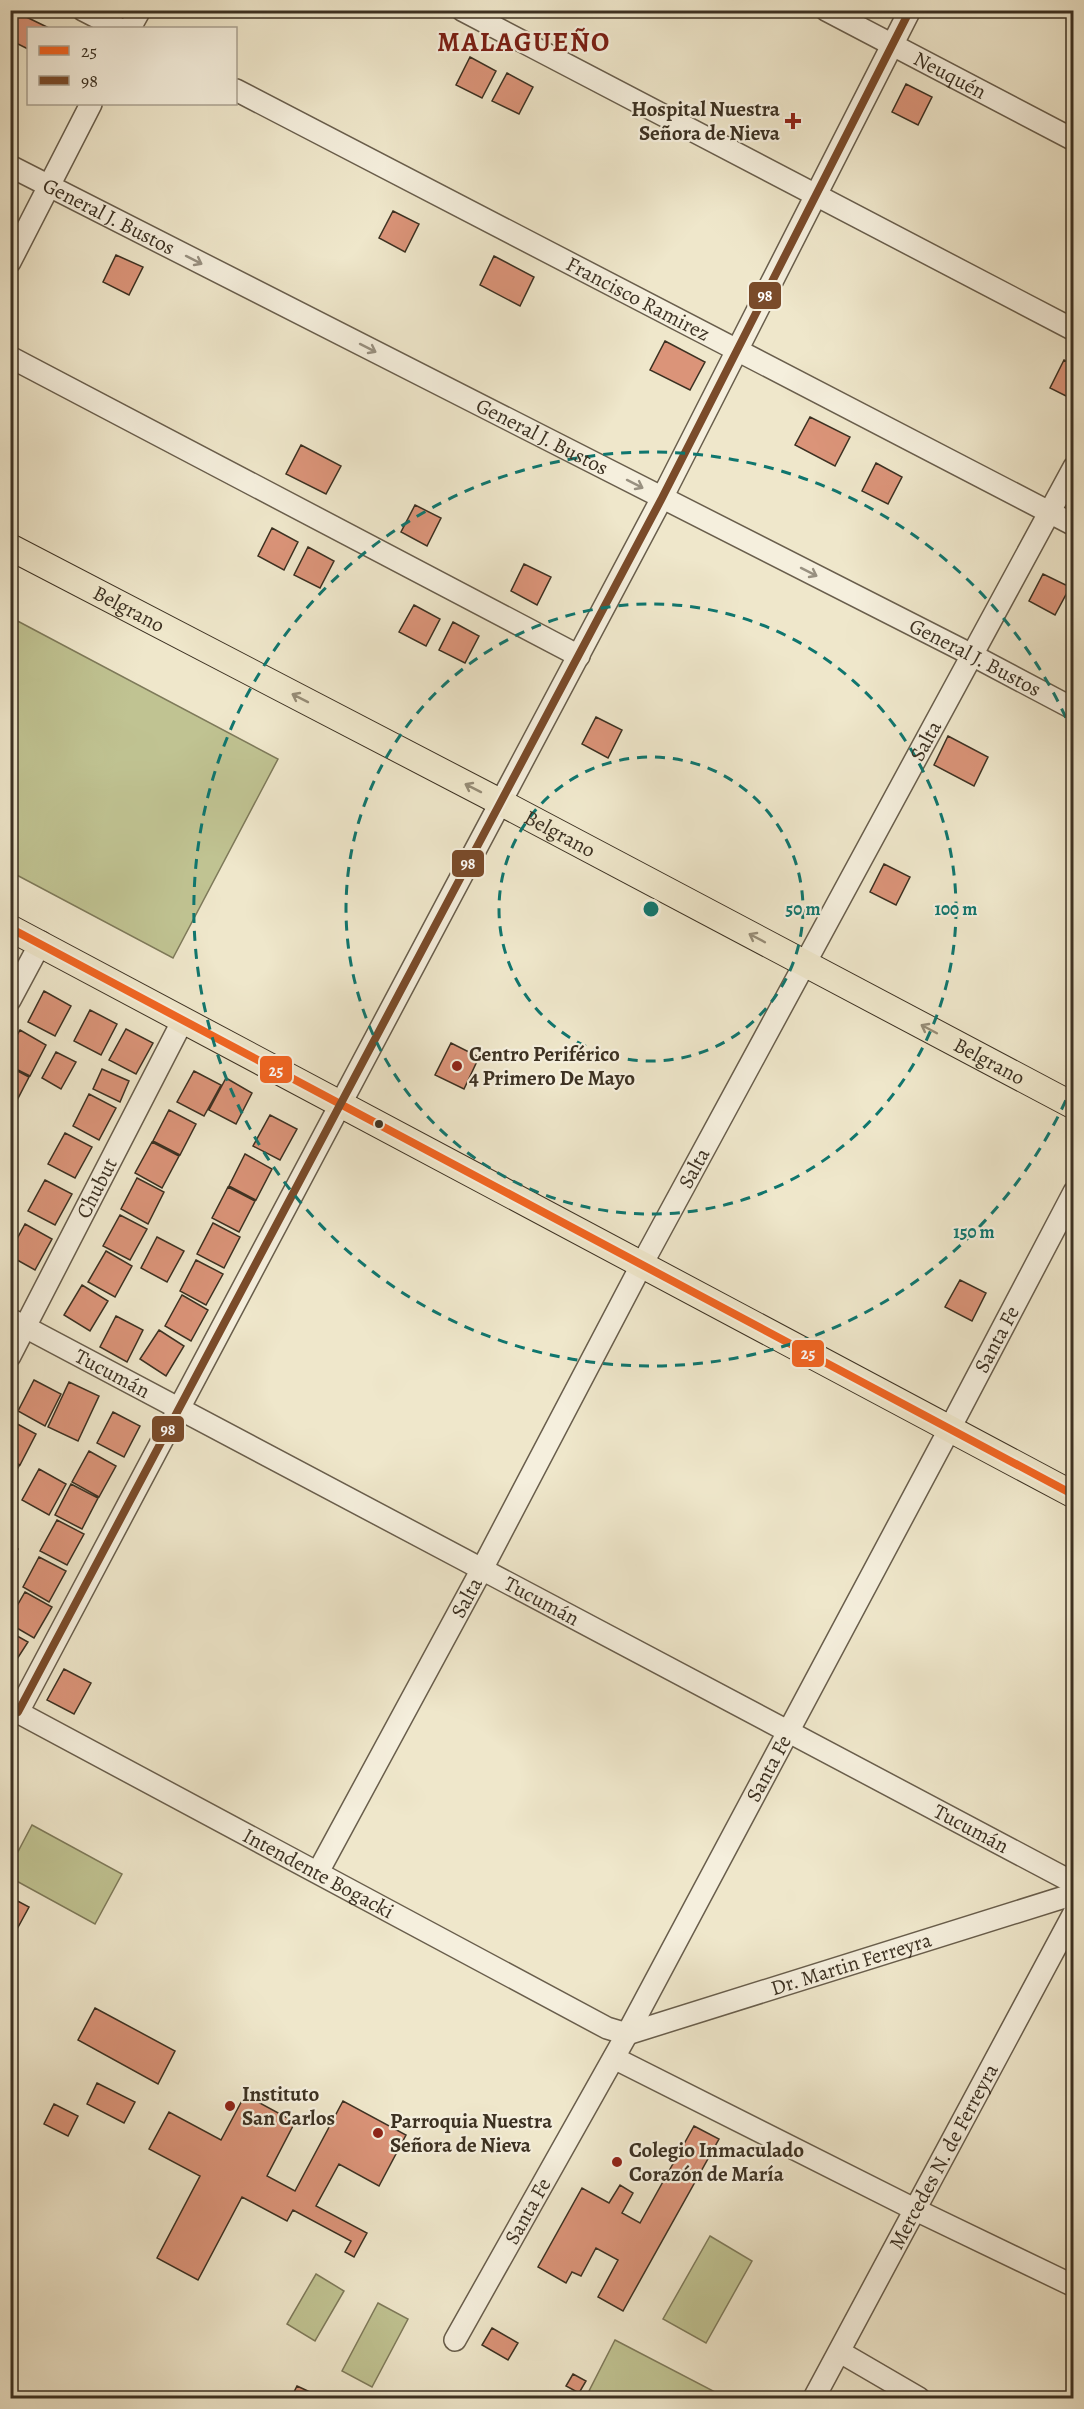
<svg xmlns="http://www.w3.org/2000/svg" width="1084" height="2409" font-family="Alegreya,serif">
  <style>
    .green { fill: #c0c392; stroke: #7e7a5a; stroke-width: 1.5 }
    .building { fill: #db9479; stroke: #3c3122; stroke-width: 1.5 }
    .lines { fill: none; stroke-linecap: round; stroke-linejoin: round }
    .minor-casing { stroke: #695e4c; stroke-width: 24 }
    .major-casing { stroke: #3c3122; stroke-width: 28 }
    .minor { stroke: #f5efdd; stroke-width: 21 }
    .major { stroke: #efe7cb; stroke-width: 26 }
    .bus-1-casing { stroke: #f5efdd; stroke-width: 12 }
    .bus-2-casing { stroke: #f5efdd; stroke-width: 12 }
    .bus-1 { stroke: #f26522; stroke-width: 8 }
    .bus-2 { stroke: #7a4b2a; stroke-width: 8 }
    .oneway { stroke: #989080 }
    .oneway2 { stroke: #968c76 }
    .ring { fill: none; stroke: #0f766e; stroke-width: 3; stroke-dasharray: 10 8 }
    .poi-dot { fill: #8f2418; stroke: #f5efdd; stroke-width: 2 }
    .bus-dot { fill: #3c3122; stroke: #f5efdd; stroke-width: 2 }
    .labels { text-anchor: middle; dominant-baseline: central; stroke-width: 4.5; stroke-linejoin: round; paint-order: stroke }
    .street-label { font-size: 21px; fill: #3c3122; stroke: #f5efdd }
    .poi-label { font-size: 21px; font-weight: bold; fill: #3c3122; stroke: #f5efdd; text-anchor: start }
    .district-label { font-size: 27px; font-weight: bold; letter-spacing: 1.5px; fill: #7a1f14; stroke: #f5efdd }
    .centre { fill: #0f766e; stroke: #f5efdd; stroke-width: 3 }
    .ring-label { font-size: 18px; text-anchor: middle; font-weight: bold; fill: #0f766e; stroke: #f5efdd; stroke-width: 4.5; stroke-linejoin: round; paint-order: stroke }
    .line-badge { stroke: #f5efdd; stroke-width: 2 }
    .badge-label { font-size: 16px; text-anchor: middle; font-weight: bold; fill: #fff }
  </style>
  <rect width="100%" height="100%" fill="#efe7cb"/>
  <filter id="stains"><feTurbulence type="fractalNoise" baseFrequency=".00333" numOctaves="4"/><feColorMatrix values="0 0 0 0 .2 0 0 0 0 .09 0 0 0 0 .02 0 0 0 .5 -.17"/></filter>
  <radialGradient id="worn" r=".72"><stop offset=".6" stop-color="#630" stop-opacity="0"/><stop offset="1" stop-color="#630" stop-opacity=".3"/></radialGradient>
  <path class="green" d="M10,617L278,759L173,958L11,872Z
    M32,1825L122,1874L95,1924L11,1878V1865Z
    M710,2236L752,2261L706,2343L663,2319Z
    M316,2274L344,2291L315,2341L287,2324Z
    M378,2303L408,2319L372,2387L342,2371Z
    M615,2340L719,2394L717,2398H604L589,2391Z"/>
  <path class="building" d="M16,12L49,28H28V49L10,40V22Z
    M470,57L496,71L482,98L456,85Z
    M507,73L533,87L519,114L492,101Z
    M906,84L932,97L918,125L892,112Z
    M10,105L17,108L10,121Z
    M393,211L419,224L405,252L379,238Z
    M116,255L143,267L129,295L103,282Z
    M494,256L534,277L520,306L480,285Z
    M665,341L705,362L690,390L650,370Z
    M1064,360L1074,365V400L1050,388Z
    M810,417L850,437L835,466L795,445Z
    M301,445L341,466L326,494L286,474Z
    M876,463L902,477L888,504L862,491Z
    M415,505L441,518L427,546L401,532Z
    M272,528L298,542L284,570L258,556Z
    M308,547L334,561L320,588L294,575Z
    M524,564L551,577L537,605L511,591Z
    M1043,574L1070,587L1055,615L1029,601Z
    M414,605L440,619L426,646L399,632Z
    M453,622L479,636L465,663L439,650Z
    M596,717L622,730L608,758L582,744Z
    M948,736L988,757L974,786L934,765Z
    M884,864L910,877L896,905L870,892Z
    M44,991L71,1006L55,1036L28,1022Z
    M90,1010L117,1024L101,1055L74,1041Z
    M126,1029L153,1043L136,1074L109,1060Z
    M20,1030L46,1045L30,1076L10,1066V1048Z
    M451,1043L479,1057L464,1089L435,1075Z
    M56,1052L76,1062L61,1089L42,1078Z
    M10,1067L29,1077L13,1108L10,1107Z
    M102,1069L129,1081L120,1102L93,1089Z
    M194,1071L221,1085L204,1116L177,1102Z
    M226,1078L252,1093L236,1124L209,1110Z
    M89,1094L116,1108L99,1140L73,1126Z
    M169,1110L196,1124L180,1155L153,1141Z
    M270,1115L297,1129L280,1160L253,1146Z
    M65,1133L92,1147L75,1178L48,1164Z
    M152,1142L179,1156L162,1188L135,1173Z
    M245,1154L272,1169L256,1200L229,1186Z
    M137,1178L164,1192L148,1224L121,1209Z
    M45,1180L72,1194L55,1225L28,1211Z
    M228,1187L255,1201L239,1232L212,1218Z
    M120,1215L147,1229L130,1260L103,1246Z
    M213,1223L240,1237L224,1268L197,1254Z
    M25,1224L52,1239L35,1270L10,1256V1252Z
    M157,1237L184,1251L167,1282L141,1268Z
    M106,1251L132,1266L115,1297L88,1282Z
    M196,1260L223,1274L206,1305L180,1291Z
    M960,1280L986,1293L972,1321L945,1307Z
    M82,1285L108,1301L90,1331L64,1315Z
    M182,1295L208,1310L191,1341L165,1326Z
    M116,1316L143,1330L127,1362L100,1347Z
    M159,1330L184,1346L166,1376L140,1359Z
    M34,1380L61,1394L45,1426L18,1411Z
    M69,1382L99,1396L78,1441L48,1427Z
    M113,1412L140,1426L124,1457L97,1443Z
    M10,1420L36,1434L20,1465L10,1460Z
    M89,1451L116,1466L99,1497L72,1482Z
    M10,1461L19,1466L10,1482Z
    M39,1469L66,1484L49,1515L22,1500Z
    M71,1484L98,1498L82,1529L55,1515Z
    M57,1520L84,1534L67,1565L40,1551Z
    M10,1545L18,1549L10,1563Z
    M39,1557L66,1571L49,1602L23,1587Z
    M25,1592L52,1607L34,1638L10,1624V1618Z
    M10,1632L28,1642L10,1670Z
    M64,1669L91,1683L74,1714L47,1700Z
    M10,1897L29,1907L10,1942Z
    M95,2008L175,2051L158,2084L78,2040Z
    M97,2083L135,2102L124,2123L87,2104Z
    M245,2095L295,2122L267,2176L295,2191L343,2101L406,2135L379,2186L339,2164L316,2206L367,2233L354,2257L345,2252L351,2241L293,2210L287,2221L242,2197L198,2280L157,2258L200,2176L149,2149L169,2112L221,2140Z
    M54,2104L78,2116L68,2136L44,2124Z
    M694,2126L719,2139L623,2311L598,2297L618,2260L596,2248L581,2276L572,2272L566,2283L538,2267L582,2188L609,2203L620,2185L633,2193L622,2213L640,2223Z
    M492,2328L518,2343L508,2360L482,2345Z
    M573,2374L586,2381L579,2393L566,2386Z
    M297,2386L323,2398H291Z"/>
  <g class="lines">
    <g class="minor-casing">
      <g id="minor">
        <path d="M83,10L118,28"/>
        <path d="M462,10L1074,330"/>
        <path id="s1" d="M826,10L1074,140"/>
        <path d="M130,28L140,10"/>
        <path id="s2" d="M236,90L1074,525"/>
        <path id="s3" d="M10,166L972,655L1074,709"/>
        <path d="M10,262L91,104"/>
        <path d="M10,357L579,656"/>
        <path d="M10,1000L41,942"/>
        <path id="s4" d="M10,1319L1074,1883"/>
        <path id="s5" d="M10,1356L183,1020"/>
        <path id="s6" d="M10,1708L607,2028L627,2034L1074,1894"/>
        <path d="M18,1712L662,498L910,10"/>
        <path id="s7" d="M318,1872L482,1569L642,1264L1074,467"/>
        <path d="M614,2058L916,2210L1074,2286"/>
        <path id="s8" d="M455,2340L627,2034L949,1430L1074,1192"/>
        <path d="M840,2352L919,2398"/>
        <path id="s9" d="M814,2398L1074,1913"/>
      </g>
    </g>
    <g class="major-casing">
      <g id="major">
        <path id="s10" d="M10,547L500,802L1074,1106"/>
        <path d="M10,928L1074,1495"/>
      </g>
    </g>
    <use href="#minor" class="minor"/>
    <use href="#major" class="major"/>
    <g class="bus-1-casing">
      <path id="bus-1" d="M10,928L1074,1495"/>
    </g>
    <g class="bus-2-casing">
      <path id="bus-2" d="M18,1712L662,498L910,10"/>
    </g>
    <use href="#bus-1" class="bus-1"/>
    <use href="#bus-2" class="bus-2"/>
  </g>
  <defs><path id="oneway-shaft" d="M-6 0H5M1.5-3L5.5 0L1.5 3" fill="none" stroke-width="1.6" stroke-linecap="round" stroke-linejoin="round" transform="scale(1.5)"/></defs>
  <g class="oneway">
    <use href="#oneway-shaft" transform="translate(194 260) rotate(27)"/>
    <use href="#oneway-shaft" transform="translate(368 348) rotate(27)"/>
    <use href="#oneway-shaft" transform="translate(635 484) rotate(27)"/>
    <use href="#oneway-shaft" transform="translate(809 572) rotate(27)"/>
  </g>
  <g class="oneway2">
    <use href="#oneway-shaft" transform="translate(300 698) rotate(-153)"/>
    <use href="#oneway-shaft" transform="translate(473 788) rotate(-153)"/>
    <use href="#oneway-shaft" transform="translate(757 938) rotate(-152)"/>
    <use href="#oneway-shaft" transform="translate(929 1029) rotate(-152)"/>
  </g>
  <g class="ring">
    <circle cx="651" cy="909" r="152"/>
    <circle cx="651" cy="909" r="305"/>
    <path d="M1073 1084A457 457 0 1 1 1073 734"/>
  </g>
  <g class="poi-dot">
    <path d="M790 112h6v6h6v6h-6v6h-6v-6h-6v-6h6z"/>
    <circle cx="457" cy="1066" r="6"/>
    <circle cx="230" cy="2106" r="6"/>
    <circle cx="378" cy="2133" r="6"/>
    <circle cx="617" cy="2162" r="6"/>
  </g>
  <circle class="bus-dot" cx="379" cy="1124" r="5"/>
  <g class="labels">
    <g class="street-label">
      <text stroke="none"><textPath href="#s1" startOffset="140">Neuquén</textPath></text>
      <text stroke="none"><textPath href="#s3" startOffset="111">General J. Bustos</textPath></text>
      <text stroke="none"><textPath href="#s2" startOffset="453">Francisco Ramirez</textPath></text>
      <text stroke="none"><textPath href="#s3" startOffset="597">General J. Bustos</textPath></text>
      <text stroke="none"><textPath href="#s10" startOffset="134">Belgrano</textPath></text>
      <text stroke="none"><textPath href="#s3" startOffset="1083">General J. Bustos</textPath></text>
      <text stroke="none"><textPath href="#s7" startOffset="1284">Salta</textPath></text>
      <text stroke="none"><textPath href="#s10" startOffset="620">Belgrano</textPath></text>
      <text stroke="none"><textPath href="#s10" startOffset="1106">Belgrano</textPath></text>
      <text stroke="none"><textPath href="#s7" startOffset="798">Salta</textPath></text>
      <text stroke="none"><textPath href="#s5" startOffset="189">Chubut</textPath></text>
      <text stroke="none"><textPath href="#s8" startOffset="1138">Santa Fe</textPath></text>
      <text stroke="none"><textPath href="#s4" startOffset="116">Tucumán</textPath></text>
      <text stroke="none"><textPath href="#s7" startOffset="312">Salta</textPath></text>
      <text stroke="none"><textPath href="#s4" startOffset="602">Tucumán</textPath></text>
      <text stroke="none"><textPath href="#s8" startOffset="652">Santa Fe</textPath></text>
      <text stroke="none"><textPath href="#s4" startOffset="1088">Tucumán</textPath></text>
      <text stroke="none"><textPath href="#s6" startOffset="350">Intendente Bogacki</textPath></text>
      <text stroke="none"><textPath href="#s6" startOffset="933">Dr. Martin Ferreyra</textPath></text>
      <text stroke="none"><textPath href="#s9" startOffset="274">Mercedes N. de Ferreyra</textPath></text>
      <text stroke="none"><textPath href="#s8" startOffset="148">Santa Fe</textPath></text>
    </g>
    <g class="poi-label">
      <text x="780" y="109" text-anchor="end">Hospital Nuestra<tspan x="780" dy="24">Señora de Nieva</tspan></text>
      <text x="469" y="1054">Centro Periférico<tspan x="469" dy="24">4 Primero De Mayo</tspan></text>
      <text x="242" y="2094">Instituto<tspan x="242" dy="24">San Carlos</tspan></text>
      <text x="390" y="2121">Parroquia Nuestra<tspan x="390" dy="24">Señora de Nieva</tspan></text>
      <text x="629" y="2150">Colegio Inmaculado<tspan x="629" dy="24">Corazón de María</tspan></text>
    </g>
    <g class="district-label">
      <text x="524" y="42">MALAGUEÑO</text>
    </g>
  </g>
  <circle cx="651" cy="909" r="9" class="centre"/>
  <g class="ring-label">
    <text x="803" y="915">50 m</text>
    <text x="956" y="915">100 m</text>
    <text x="974" y="1238">150 m</text>
  </g>
  <g class="line-badge">
    <rect x="748" y="281" width="34" height="29" rx="6" fill="#7a4b2a"/>
    <rect x="451" y="849" width="34" height="29" rx="6" fill="#7a4b2a"/>
    <rect x="259" y="1055" width="34" height="29" rx="6" fill="#f26522"/>
    <rect x="791" y="1339" width="34" height="29" rx="6" fill="#f26522"/>
    <rect x="151" y="1415" width="34" height="28" rx="6" fill="#7a4b2a"/>
  </g>
  <g class="badge-label">
    <text x="765" y="301">98</text>
    <text x="468" y="869">98</text>
    <text x="276" y="1076">25</text>
    <text x="808" y="1359">25</text>
    <text x="168" y="1435">98</text>
  </g>
  <rect width="1084" height="2409" fill="none" stroke="#efe7cb" stroke-width="36"/>
  <rect x="12" y="12" width="1060" height="2385" fill="none" stroke="#3c3122" stroke-width="3"/>
  <rect x="18" y="18" width="1048" height="2373" fill="none" stroke="#3c3122" stroke-width="1.5"/>
  <rect x="27" y="27" width="210" height="78" fill="#f5efdd" stroke="#aba392" stroke-width="1.5"/>
  <rect x="39" y="46" width="30" height="9" fill="#f26522" stroke="#aba392" stroke-width="1.5"/>
  <text x="81" y="57" font-size="18" fill="#3c3122">25</text>
  <rect x="39" y="76" width="30" height="9" fill="#7a4b2a" stroke="#aba392" stroke-width="1.5"/>
  <text x="81" y="87" font-size="18" fill="#3c3122">98</text>
  <rect width="100%" height="100%" filter="url(#stains)"/>
  <rect width="100%" height="100%" fill="url(#worn)"/>
</svg>
